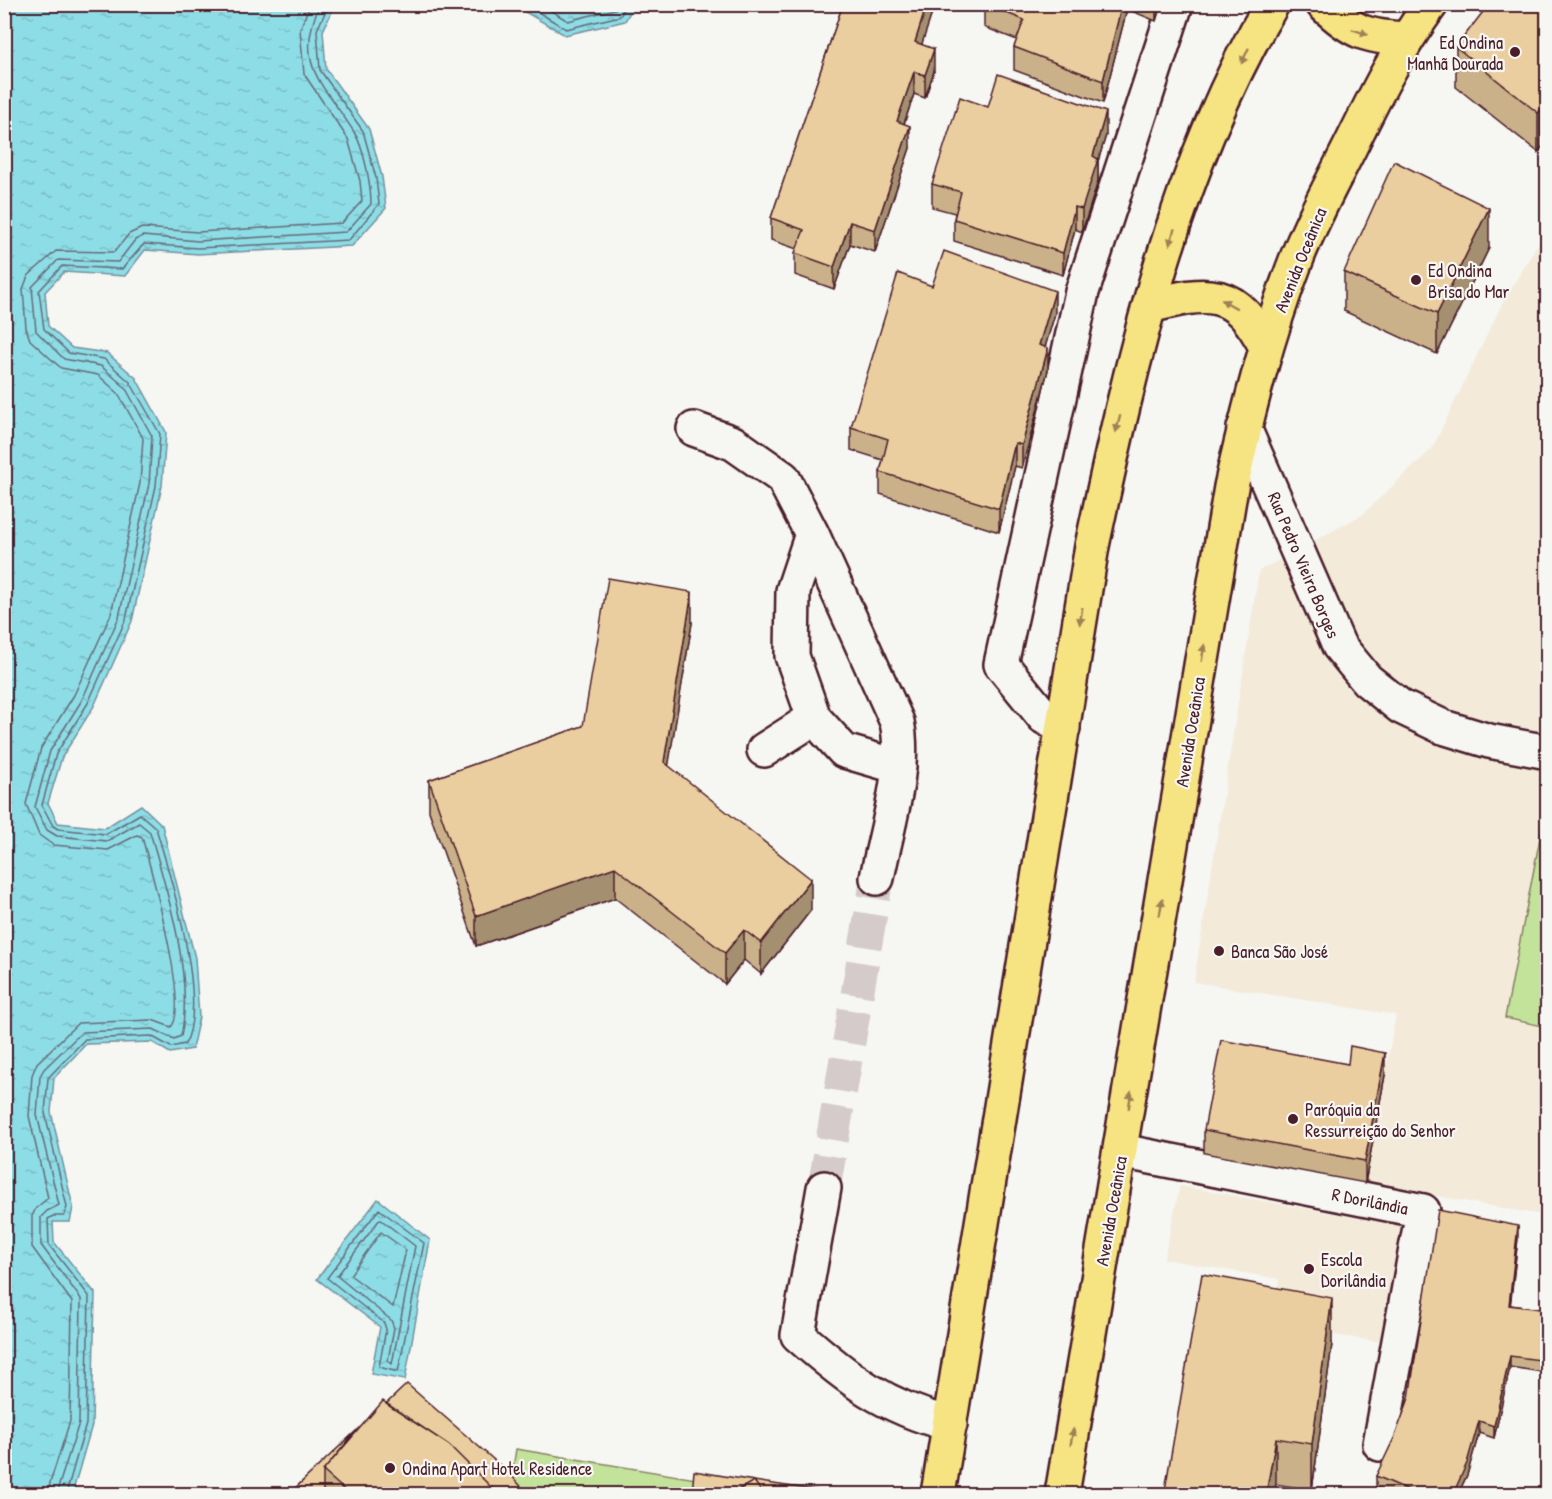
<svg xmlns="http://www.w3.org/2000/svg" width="1552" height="1499" font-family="'Patrick Hand',sans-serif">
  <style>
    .built { fill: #f3ead9 }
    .green { fill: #c3e39b; stroke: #868163; stroke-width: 1.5 }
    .water { fill: url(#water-ripples); stroke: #72919c; stroke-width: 1.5 }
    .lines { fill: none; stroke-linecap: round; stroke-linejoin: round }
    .shore { stroke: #656b76; stroke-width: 1.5 }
    .minor-tunnel { stroke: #d4cbca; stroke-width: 33; stroke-dasharray: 33 16; stroke-linecap: butt }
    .minor-casing { stroke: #4a1f2b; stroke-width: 38 }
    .major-casing { stroke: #4a1f2b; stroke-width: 38 }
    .minor { stroke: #f6f6f2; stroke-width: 33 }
    .major { stroke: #f6e381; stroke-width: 33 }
    .wall { fill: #cab189; stroke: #4a1f2b; stroke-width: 1.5 }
    .shaded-wall { fill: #a4906f; stroke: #4a1f2b; stroke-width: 1.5 }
    .building { fill: #ebce9f; stroke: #4a1f2b; stroke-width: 1.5 }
    .oneway { fill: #a08156 }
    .poi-dot { fill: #4a1f2b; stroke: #f6f6f2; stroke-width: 2 }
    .labels { text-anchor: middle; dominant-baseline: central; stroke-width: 4.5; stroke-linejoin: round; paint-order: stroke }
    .poi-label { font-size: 18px; fill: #4a1f2b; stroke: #f6f6f2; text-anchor: start }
    .street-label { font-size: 18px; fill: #4a1f2b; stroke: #f6f6f2 }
  </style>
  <defs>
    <pattern id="water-ripples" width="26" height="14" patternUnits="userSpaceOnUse" patternTransform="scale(1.5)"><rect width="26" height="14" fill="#8ddde7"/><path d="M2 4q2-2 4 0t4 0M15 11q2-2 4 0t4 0" fill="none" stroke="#7bbdc6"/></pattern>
  </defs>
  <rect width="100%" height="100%" fill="#f6f6f2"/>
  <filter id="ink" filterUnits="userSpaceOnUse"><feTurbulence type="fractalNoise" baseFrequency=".0167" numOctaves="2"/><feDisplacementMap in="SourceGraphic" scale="12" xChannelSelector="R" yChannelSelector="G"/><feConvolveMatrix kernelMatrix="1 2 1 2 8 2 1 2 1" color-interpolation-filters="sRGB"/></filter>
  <g filter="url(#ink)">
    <path class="built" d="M1547,229V1216L1365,1183L1396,1015L1194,982L1259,571L1362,515L1432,449L1503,302Z
      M1180,1186L1403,1226L1383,1342L1270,1326L1279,1279L1164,1259Z"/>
    <path class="green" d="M1546,807H1548L1547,1027L1505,1018Z
      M516,1449L696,1479L694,1494H509Z"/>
    <path class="water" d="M5,4L335,5L323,31L326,69L369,129L382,177L386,208L352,246L198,254L145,250L125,276L64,272L45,292L48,326L72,348L107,353L136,378L166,432L162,486L132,621L94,706L62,757L48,803L58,823L105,828L141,805L162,825L195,958L199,1017L192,1049L170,1053L152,1042L86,1044L54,1078L51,1112L73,1207L70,1222H53L54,1242L95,1293L92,1425L72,1494H4Z
      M513,5H634L625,21L565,35Z
      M378,1199L430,1240L405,1380L371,1374L380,1327L317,1279Z"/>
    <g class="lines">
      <path class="shore" d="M525,4L566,29L620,16L627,4
        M540,4L568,21L615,9L619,4
        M379,1209L424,1243L398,1372L379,1367L386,1329L384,1323L327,1278Z
        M380,1219L415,1246L392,1364L388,1360L394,1328L391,1320L337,1276Z
        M381,1232L406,1250L393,1307L350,1275Z
        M49,1494L50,1483L70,1421L72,1302L32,1247V1216L36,1208L48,1198L29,1116L32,1075L37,1063L78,1023L152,1020L171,1027C190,1008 150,866 142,837L137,835L108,850L53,845L39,835L26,804L41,748L74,695L111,614L140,483L143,438L118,393L98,375L61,368L30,340L26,328L23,289L28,276L56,251L114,252L129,234L142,228L198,232L342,223L362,201L360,181L348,139L304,74L300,29L310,4
        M58,1494L59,1485L79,1423L81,1299L41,1245V1217L47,1211L59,1205L37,1115L40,1076L44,1069L82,1032L153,1029L174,1039L181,1036C194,978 167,890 150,832L139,823L107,841L57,836L47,830L35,807L50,751L82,700L119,617L149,484L152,436L125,387L101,366L64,359L36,331L32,287L58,260L118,262L135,240L143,236L198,241L346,232L371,204C371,185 364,148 354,132C325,85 292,66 320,4
        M66,1494L86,1424L89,1296L49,1245L48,1219L53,1216H64L67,1207L45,1113L48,1078L85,1039L151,1036L171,1047L185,1044C209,1003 170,874 156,828L140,814L106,834L58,829L53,826L42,805L56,754L88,703L126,619L156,486L160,434L130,382L104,359L69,353L44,329L39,291L62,266L122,269L144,244L198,248L349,240L379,204L376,178L363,131L320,70L317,30L329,4"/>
      <path class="minor-tunnel" d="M824,1188L877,878"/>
      <g class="minor-casing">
        <path id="minor" d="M1244,428L1339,646L1367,680L1401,707L1443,727L1489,741L1548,752
          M694,429L733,443L783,478L812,534L897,722C907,769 886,830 877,878
          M812,534L793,591L792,656L814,718L844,751L899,767
          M1063,728L1044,717L1001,664L1082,292L1176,4
          M764,750L814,718
          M1121,1151L1423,1211L1380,1444
          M824,1188L798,1335C848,1379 884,1407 950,1424"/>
      </g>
      <g class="major-casing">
        <path id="major" d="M1323,4C1352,32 1366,37 1406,39
          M1150,306C1209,290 1236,288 1266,347
          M938,1494L1092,546C1131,362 1175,168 1272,4
          M1062,1494L1231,487C1248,411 1267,336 1295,263C1310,223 1331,185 1350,147C1374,98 1398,49 1431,4"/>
      </g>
      <use href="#minor" class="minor"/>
      <use href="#major" class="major"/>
    </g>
    <path class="wall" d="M843,4H935L921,45L934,71L925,98L914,94L904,124L910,148L875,252L850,244L834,289L795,275V253L797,249L771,240V218Z
      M984,4H1161L1156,21L1127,9L1103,103L1014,70V47L1017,40L984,27Z
      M1548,4L1538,152L1456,87V47Z
      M988,107L1106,135L1098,161V181L1082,232L1075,229L1063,275L954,241V219L955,213L932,207V184Z
      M1489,248L1437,354L1344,311V272Z
      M932,286L1055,313L1045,347L1048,370L1022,468L1015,466L999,532L880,494V472L883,460L851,450V427Z
      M692,623L668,766L811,910L761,974L744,960L725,984L615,898L476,946L429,811V780L583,726Z
      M1385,1075L1365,1183L1204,1153V1130Z
      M1518,1238L1510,1305L1548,1310V1373L1510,1367L1494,1438L1479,1433L1467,1475L1458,1494H1391L1376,1488V1476Z
      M1332,1344L1312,1490L1276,1484L1274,1494H1165V1490Z
      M386,1404L528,1494H289Z"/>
    <path class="shaded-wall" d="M927,4H935L915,65V42Z
      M1122,4H1127V9L1103,103V81Z
      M1156,4H1161L1156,21Z
      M934,49V71L925,98V75Z
      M914,72V94L897,144V121Z
      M1548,101V141L1538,152V113Z
      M1106,112V135L1098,161V181L1082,232V209L1093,156Z
      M910,126V148L875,252V230Z
      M1075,207V229L1063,275V253Z
      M1489,208V248L1437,354V314Z
      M850,222V244L834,289V267Z
      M1055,291V313L1039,368V345Z
      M1048,348V370L1022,468V445Z
      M1015,443V466L999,532V509Z
      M692,592V623L664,793V762Z
      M615,867V898L476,946V916Z
      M811,879V910L761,974V943Z
      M744,930V960L725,984V953Z
      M1385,1053V1075L1365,1183V1161Z
      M1518,1226V1238L1509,1317V1305Z
      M1332,1298V1344L1312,1490V1444Z
      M1510,1356V1367L1494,1438V1426Z
      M1479,1421V1433L1467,1475L1458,1494H1453Z
      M1276,1438V1484L1274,1494H1266Z"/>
    <path class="building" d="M843,4H927L915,42L934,49L925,75L914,72L897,121L910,126L875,230L850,222L834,267L795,253L804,230L771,218Z
      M984,4H1122L1103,81L1014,47L1024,20Z
      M1489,4H1548V101L1538,113L1456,47Z
      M998,74L1106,112L1093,156L1098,159L1082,209L1075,207L1063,253L954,219L961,192L932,184L960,97L988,107Z
      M1394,161L1489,208L1437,314L1344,272Z
      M944,251L1055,291L1039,345L1048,348L1022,445L1015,443L999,509L880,472L888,439L851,427L898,273L932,286Z
      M608,578L692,592L664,762L811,879L761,943L744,930L725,953L615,867L476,916L429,780L583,726Z
      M1221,1040L1348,1064L1350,1046L1385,1053L1365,1161L1204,1130Z
      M1438,1210L1518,1226L1509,1305L1548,1310V1361L1510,1356L1494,1426L1479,1421L1467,1463L1453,1494H1418L1376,1476L1395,1436L1409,1398Z
      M1202,1274L1332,1298L1312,1444L1276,1438L1266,1494H1190L1165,1490Z
      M407,1384L509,1473L528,1494H498L449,1445L386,1404Z
      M383,1401L449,1445L498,1494H349L323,1471Z
      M357,1430L323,1471V1494H289Z
      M694,1471L754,1481L731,1494H692Z
      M754,1481L763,1494H731Z
      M754,1481L841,1494H763Z"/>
    <defs><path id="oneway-solid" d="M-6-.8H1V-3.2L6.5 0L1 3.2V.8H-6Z" transform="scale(1.5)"/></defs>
    <g class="oneway">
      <use href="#oneway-solid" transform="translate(1360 32) rotate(19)"/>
      <use href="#oneway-solid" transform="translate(1245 56) rotate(115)"/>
      <use href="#oneway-solid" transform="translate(1172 237) rotate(107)"/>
      <use href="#oneway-solid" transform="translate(1229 304) rotate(-151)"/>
      <use href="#oneway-solid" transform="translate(1118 424) rotate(105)"/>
      <use href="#oneway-solid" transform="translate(1081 616) rotate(99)"/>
      <use href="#oneway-solid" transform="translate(1203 653) rotate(-81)"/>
      <use href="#oneway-solid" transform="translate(1161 907) rotate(-81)"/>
      <use href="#oneway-solid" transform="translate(1130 1100) rotate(-81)"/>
      <use href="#oneway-solid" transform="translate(1072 1437) rotate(-80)"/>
    </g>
  </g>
  <g class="poi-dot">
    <circle cx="1515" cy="52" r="6"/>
    <circle cx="1416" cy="280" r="6"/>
    <circle cx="1219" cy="951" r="6"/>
    <circle cx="1293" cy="1119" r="6"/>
    <circle cx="1309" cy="1269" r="6"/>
    <circle cx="390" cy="1468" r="6"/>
  </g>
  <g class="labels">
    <g class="poi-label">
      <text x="1503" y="42" text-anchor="end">Ed Ondina<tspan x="1503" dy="21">Manhã Dourada</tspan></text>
      <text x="1428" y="270">Ed Ondina<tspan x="1428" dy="21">Brisa do Mar</tspan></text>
      <text x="1231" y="951">Banca São José</text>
      <text x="1305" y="1109">Paróquia da<tspan x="1305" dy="21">Ressurreição do Senhor</tspan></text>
      <text x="1321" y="1259">Escola<tspan x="1321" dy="21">Dorilândia</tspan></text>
      <text x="402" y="1468">Ondina Apart Hotel Residence</text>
    </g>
    <g class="street-label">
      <text transform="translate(1300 260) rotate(-68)">Avenida Oceânica</text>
      <text transform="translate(1304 565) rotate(67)">Rua Pedro Vieira Borges</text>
      <text transform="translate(1190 732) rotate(-81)">Avenida Oceânica</text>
      <text transform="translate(1370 1201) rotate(11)">R Dorilândia</text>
      <text transform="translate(1111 1211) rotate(-80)">Avenida Oceânica</text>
    </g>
  </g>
  <rect width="1552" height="1499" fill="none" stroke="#f6f6f2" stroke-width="24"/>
  <rect x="12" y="12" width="1528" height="1475" fill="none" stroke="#4a1f2b" stroke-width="2" filter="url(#ink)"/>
</svg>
